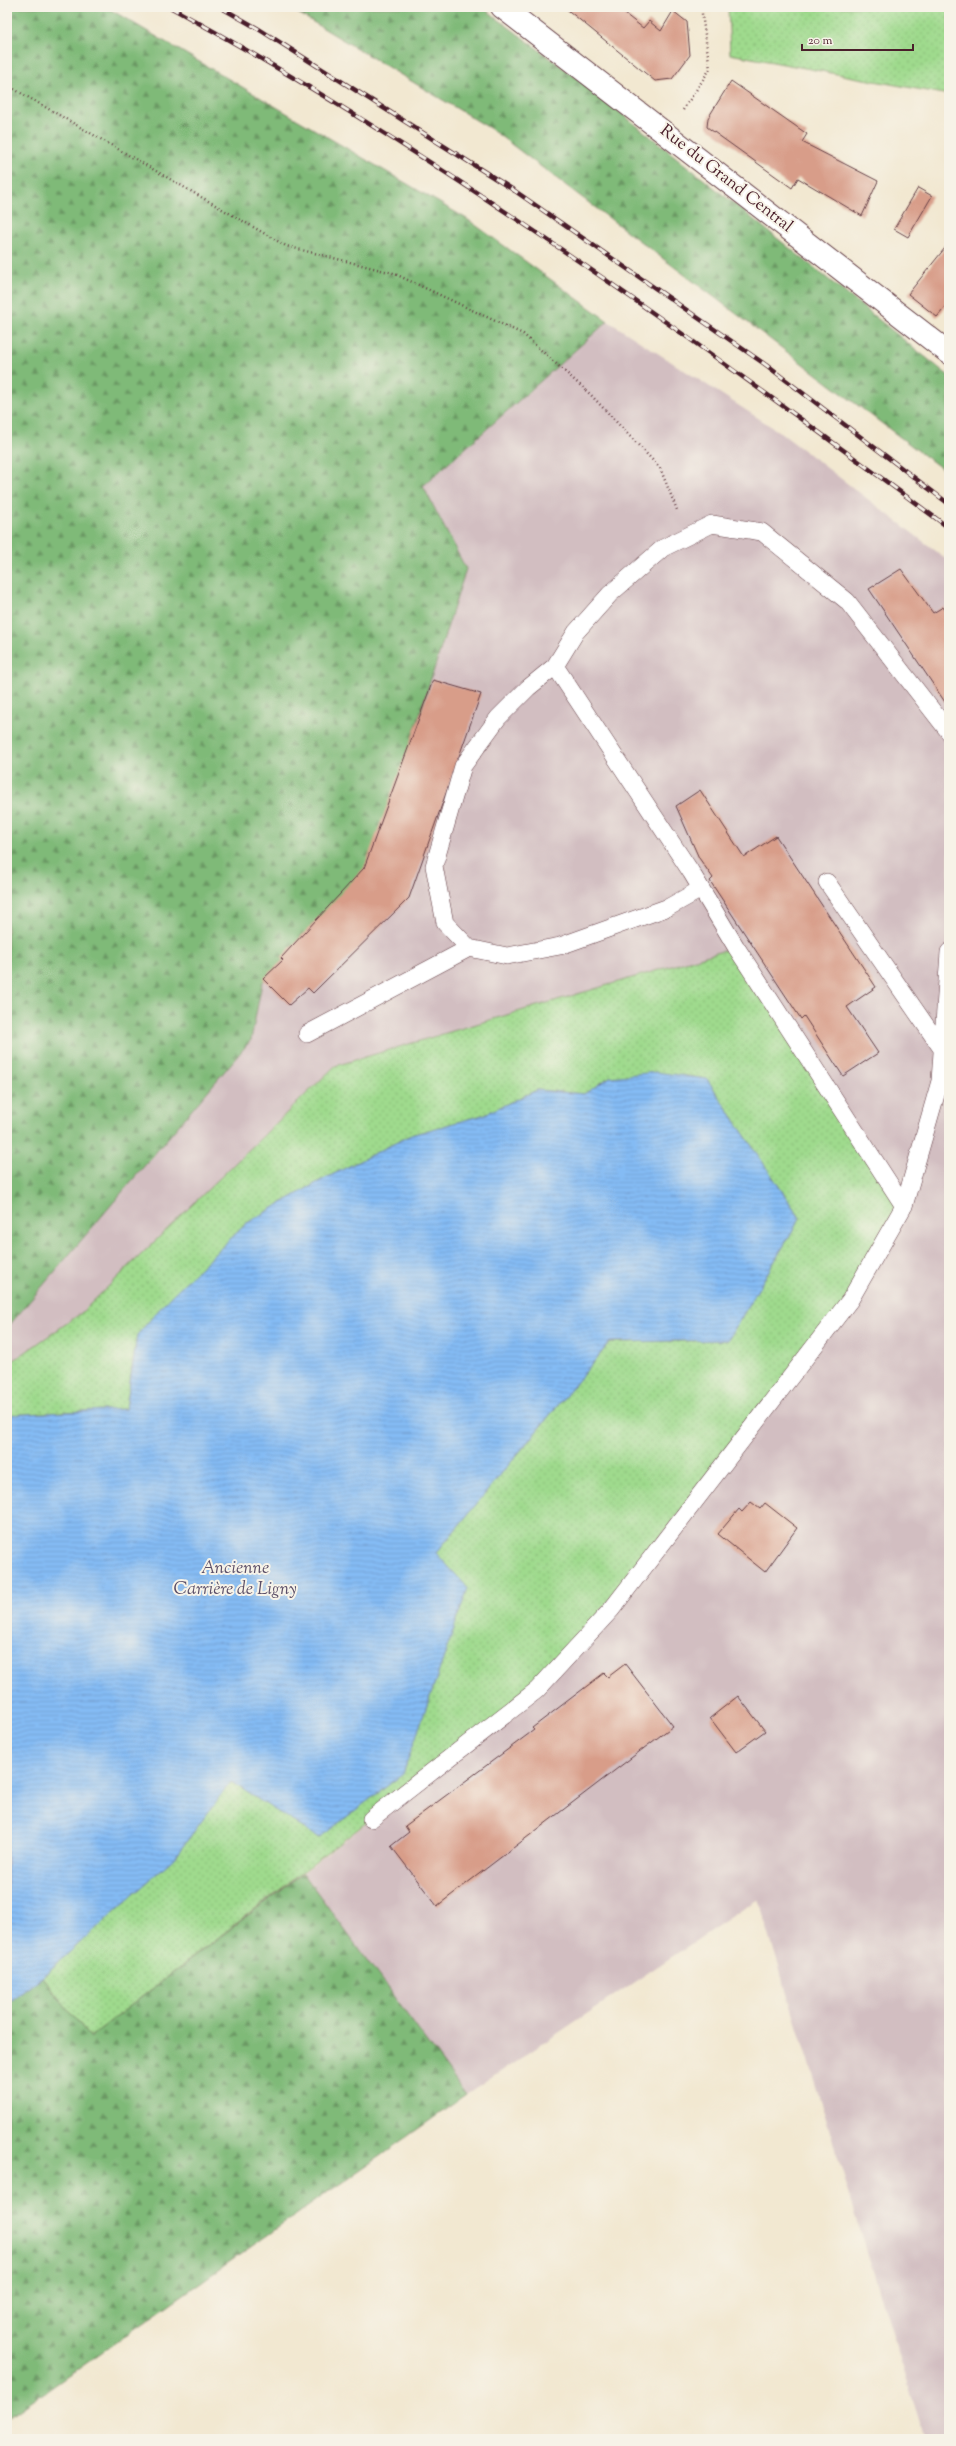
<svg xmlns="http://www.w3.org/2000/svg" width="956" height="2446" font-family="'Sorts Mill Goudy',serif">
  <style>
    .industrial { fill: #d2bec1 }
    .grass { fill: url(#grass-dots); stroke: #747c5c }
    .forest { fill: url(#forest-firs); stroke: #646c52 }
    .water { fill: url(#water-rules); stroke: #676d90 }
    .building { fill: #d89d89 }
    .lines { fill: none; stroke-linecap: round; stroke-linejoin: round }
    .service-casing { stroke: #633d44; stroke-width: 18 }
    .minor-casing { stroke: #633d44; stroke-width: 24 }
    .path { stroke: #633d44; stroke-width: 2.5; stroke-dasharray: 1 3; stroke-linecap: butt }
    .service { stroke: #fff; stroke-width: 17 }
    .minor { stroke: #fff; stroke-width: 22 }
    .rail-casing { stroke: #4a1f2b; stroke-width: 4.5 }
    .rail { stroke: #f7f3e8; stroke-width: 3; stroke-dasharray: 9; stroke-linecap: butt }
    .labels { text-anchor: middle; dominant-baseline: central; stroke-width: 4; stroke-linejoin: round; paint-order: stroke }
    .street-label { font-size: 17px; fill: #4a1f2b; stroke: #f7f3e8 }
    .water-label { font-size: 18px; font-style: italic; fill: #5b4e67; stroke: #f7f3e8 }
  </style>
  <defs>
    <pattern id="grass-dots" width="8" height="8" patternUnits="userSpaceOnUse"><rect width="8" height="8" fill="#9fda8d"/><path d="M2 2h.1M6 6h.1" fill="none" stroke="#8abb7a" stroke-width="1.8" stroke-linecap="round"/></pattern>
    <pattern id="forest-firs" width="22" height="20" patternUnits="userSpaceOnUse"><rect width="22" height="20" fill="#7fba78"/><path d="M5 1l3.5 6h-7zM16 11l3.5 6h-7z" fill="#6a9763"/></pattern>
    <pattern id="water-rules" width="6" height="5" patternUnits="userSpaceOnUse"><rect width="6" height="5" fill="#84bbf4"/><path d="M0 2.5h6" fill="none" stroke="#74a0d1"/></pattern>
  </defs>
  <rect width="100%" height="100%" fill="#f7f3e8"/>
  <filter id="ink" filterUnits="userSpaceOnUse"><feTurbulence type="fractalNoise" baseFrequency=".025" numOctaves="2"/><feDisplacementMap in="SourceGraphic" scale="8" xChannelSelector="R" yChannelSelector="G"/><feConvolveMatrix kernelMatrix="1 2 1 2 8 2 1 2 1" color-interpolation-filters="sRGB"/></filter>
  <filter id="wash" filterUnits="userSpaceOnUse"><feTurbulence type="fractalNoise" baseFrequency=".012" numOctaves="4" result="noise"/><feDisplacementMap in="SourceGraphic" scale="16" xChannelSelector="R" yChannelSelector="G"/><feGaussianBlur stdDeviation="0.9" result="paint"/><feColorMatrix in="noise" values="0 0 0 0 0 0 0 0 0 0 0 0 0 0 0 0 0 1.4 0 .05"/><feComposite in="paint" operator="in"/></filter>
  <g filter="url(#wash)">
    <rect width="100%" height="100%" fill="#f2e8d1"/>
    <path class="industrial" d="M608,321L781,433L949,561V2439H925L758,1899L466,2095L303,1873L537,1690L80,1314L7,1365V1328L251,1040L262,983L372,864L466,569L423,486Z"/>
    <path class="grass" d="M728,7H949V95L730,54Z
      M736,947L904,1206L850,1300L537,1690L90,2037L42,1977L174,1858L231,1781L319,1838L436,1553L610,1342L728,1340L800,1218L707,1079L686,1076L610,1077L584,1094L537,1090L483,1115L411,1135L318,1182L247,1223L137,1335L126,1409L7,1415V1365L80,1314L335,1066Z"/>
    <path class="forest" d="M7,7H106L467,219L608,321L423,486L466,569L372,864L262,983L251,1040L7,1328Z
      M288,7H482L591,89L949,376V474L491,129Z
      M303,1873L466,2095L7,2419V2004L42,1977L90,2037Z"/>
    <path class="water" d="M656,1072L707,1079L800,1218L728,1340L610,1342L436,1553L468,1588L403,1774L319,1838L231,1782L174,1858L42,1977L7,2004V1415L126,1409L137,1335L171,1296L247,1223L318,1182L411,1135L483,1115L537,1090L584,1094L610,1077Z"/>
    <g id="blocks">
      <path class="building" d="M564,7H616L643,28L649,21L661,31L673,11L687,22L690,55L672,79L655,81Z
        M731,81L807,134L802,142L878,181L862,216L798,178L792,188L707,127L708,118Z
        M918,188L932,196L908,237L894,229Z
        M949,243V303L937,317L908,294Z
        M901,569L933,613L943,607L949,616V708L869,589Z
        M433,680L481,694L409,898L313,993L308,988L289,1005L263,979L283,960L281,958L364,868Z
        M700,790L744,857L776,836L876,987L847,1007L878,1053L843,1076L804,1016L801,1019L710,881L713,878L699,858L676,806Z
        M751,1502L760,1509L765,1503L797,1528L765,1572L718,1534L739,1509L742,1512Z
        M625,1664L673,1726L437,1906L391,1846L409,1832L405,1826L534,1730L532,1728L604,1673L608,1677Z
        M738,1696L765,1731L736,1752L710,1718Z"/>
    </g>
  </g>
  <g filter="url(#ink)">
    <use href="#blocks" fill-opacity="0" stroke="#633d44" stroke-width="1"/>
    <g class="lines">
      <g class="service-casing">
        <path id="service" d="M555,666L528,688L498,718L463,766L434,866L445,923L469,948L507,956L560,946L669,907L701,889
          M827,882L942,1049
          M307,1034L469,948
          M904,1206L736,947L691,872L555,666L576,632L610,594L663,548L712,524L762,532L847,601L949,732
          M371,1819L537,1690L611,1610L850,1300L904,1206L940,1081L949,952"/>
      </g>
      <g class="minor-casing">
        <path id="minor" d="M502,7L949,353"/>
      </g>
      <path class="path" d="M7,85L286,246L393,273L523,334L591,395L660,468L677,510
        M683,110L710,69L701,7"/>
      <use href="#service" class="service"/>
      <use href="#minor" class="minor"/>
      <g class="rail-casing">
        <path id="rail" d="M170,7C444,157 698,342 949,528
          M220,7L257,28L515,191L766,365L949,504"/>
      </g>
      <use href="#rail" class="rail"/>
    </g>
  </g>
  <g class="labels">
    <g class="street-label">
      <text transform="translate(726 179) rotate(38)">Rue du Grand Central</text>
    </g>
    <g class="water-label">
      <text x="235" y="1569">Ancienne<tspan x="235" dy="21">Carrière de Ligny</tspan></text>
    </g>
  </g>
  <rect width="956" height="2446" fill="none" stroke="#f7f3e8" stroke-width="24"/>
  <path d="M802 44v6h111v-6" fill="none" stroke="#4a1f2b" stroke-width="2"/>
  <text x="808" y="44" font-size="12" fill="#4a1f2b" stroke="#f7f3e8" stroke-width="3" paint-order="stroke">20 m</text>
</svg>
